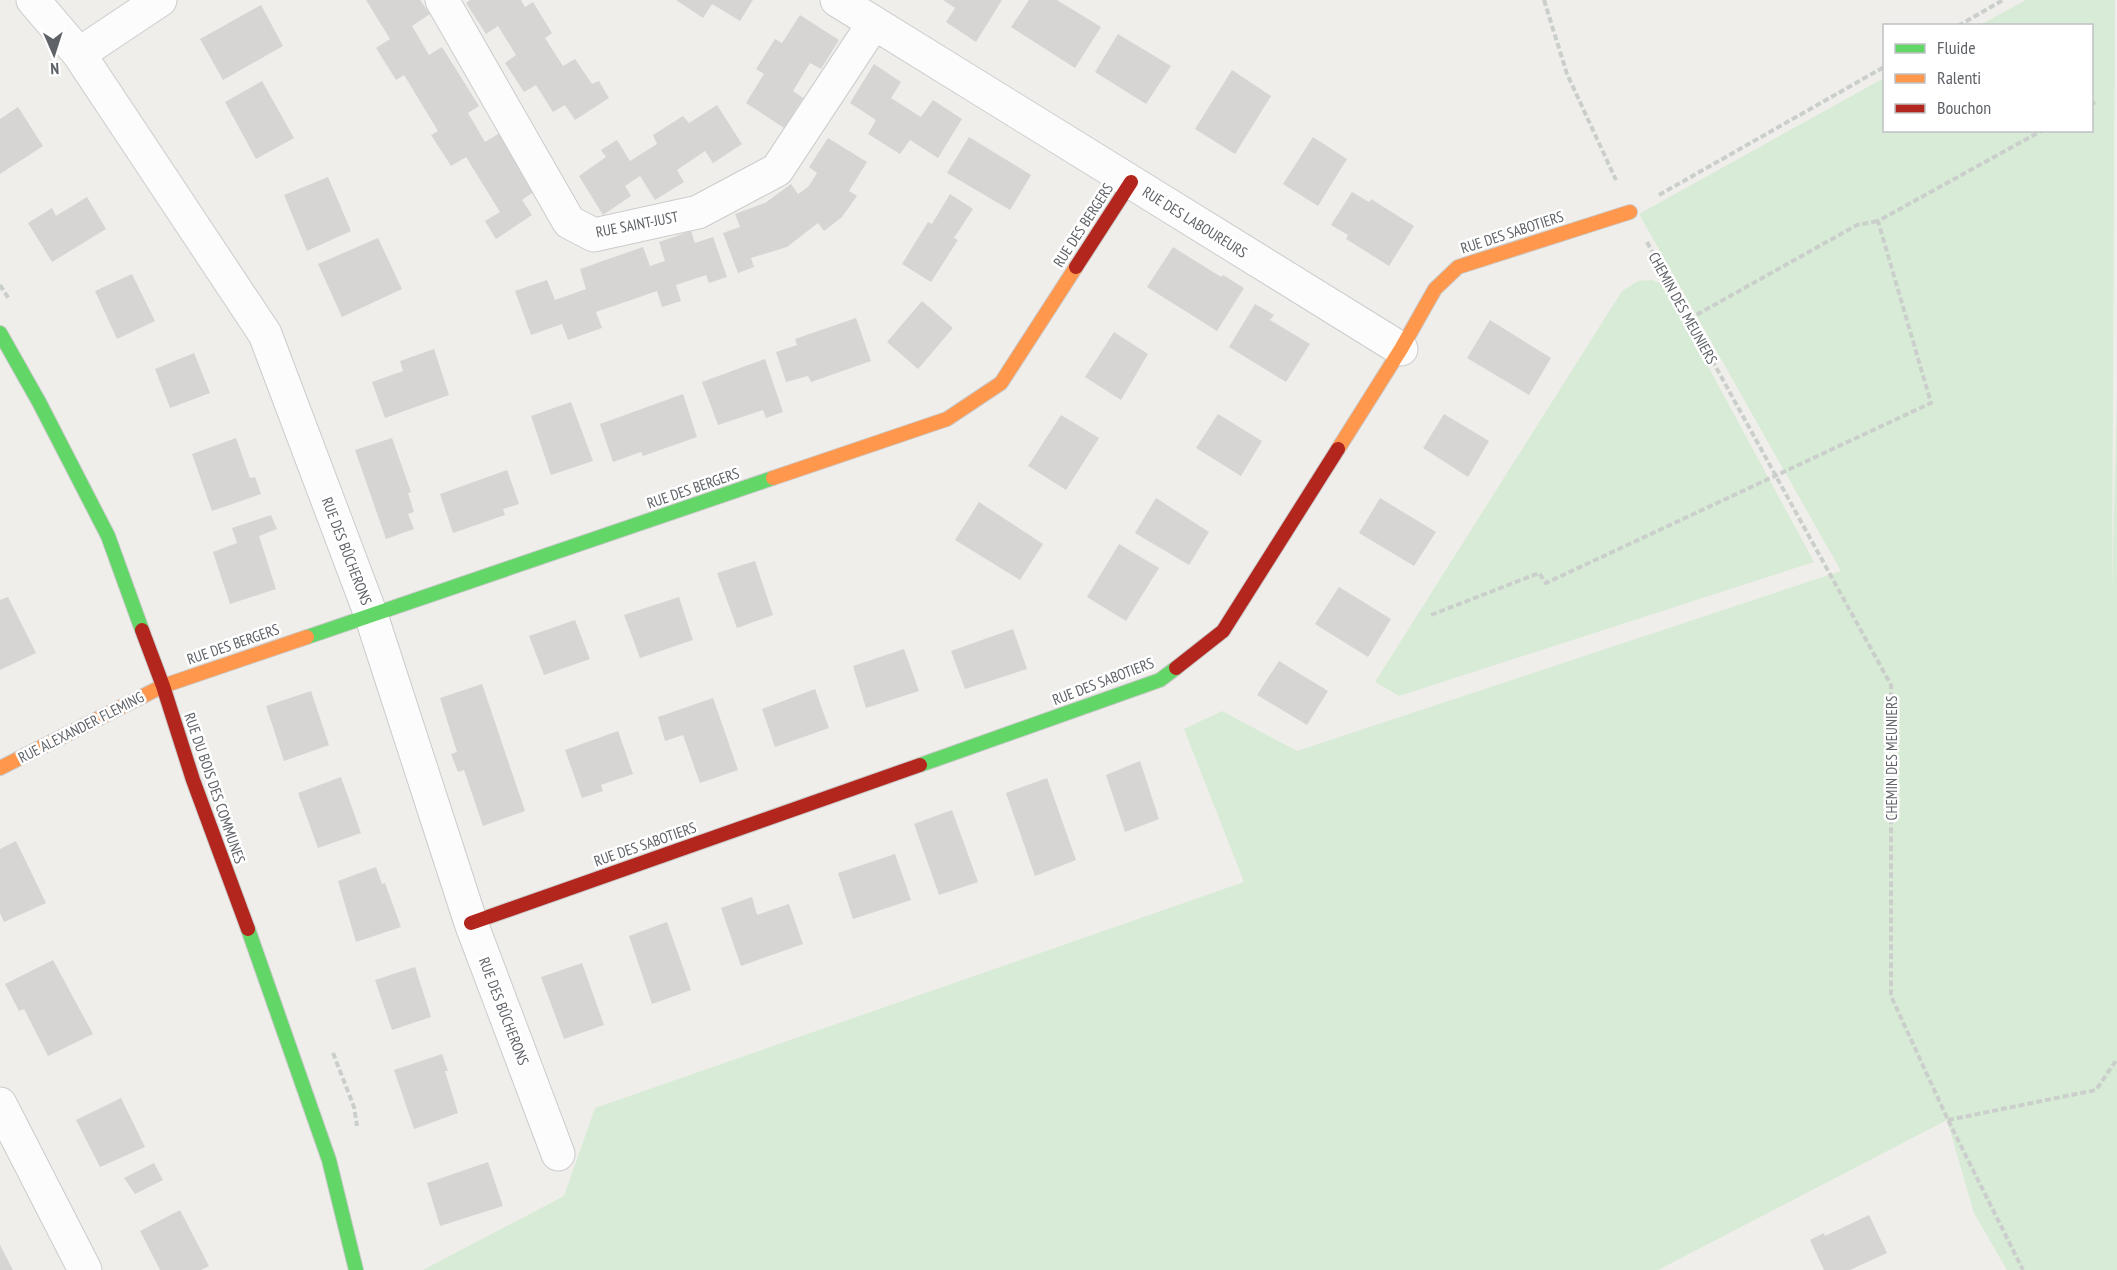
<svg xmlns="http://www.w3.org/2000/svg" width="2117" height="1270" font-family="'PT Sans Narrow',sans-serif">
  <style>
    .green { fill: #d8ebd6 }
    .building { fill: #d6d5d3 }
    .lines { fill: none; stroke-linecap: round; stroke-linejoin: round }
    .street-casing { stroke: #cbcccc; stroke-width: 35 }
    .fast-casing { stroke: #cacacb; stroke-width: 16 }
    .slow-casing { stroke: #cacacb; stroke-width: 16 }
    .jam-casing { stroke: #cacacb; stroke-width: 16 }
    .path { stroke: #cacfcc; stroke-width: 4; stroke-dasharray: 6 3; stroke-linecap: butt }
    .street { stroke: #fdfcfc; stroke-width: 33 }
    .fast { stroke: #63d668; stroke-width: 14 }
    .slow { stroke: #ff974d; stroke-width: 14 }
    .jam { stroke: #b3261e; stroke-width: 14 }
    .labels { text-anchor: middle; dominant-baseline: central; stroke-width: 5; stroke-linejoin: round; paint-order: stroke }
    .street-label { font-size: 15px; fill: #5f6368; stroke: #fff }
  </style>
  <rect width="100%" height="100%" fill="#efeeea"/>
  <path class="green" d="M2026,0H2115L2112,591L2117,393V1270H2007L1974,1213L1947,1120L1658,1270H423L564,1196L595,1108L1244,882L1184,729L1222,711L1297,751L1841,571L1639,214L1884,78V130H2092V26L1980,25Z
    M1652,280L1664,285L1814,562L1399,696L1375,682L1622,291L1638,281Z"/>
  <path class="building" d="M366,0H420L430,14L412,26L429,55L442,47L479,106L468,113L485,142L503,131L539,188L522,200L532,215L496,239L485,221L500,212L466,157L451,166L431,135L438,131L404,75L396,80L376,48L390,39Z
    M470,0H521L525,7L533,2L552,33L545,38L563,66L575,59L592,84L599,81L609,98L575,120L565,105L553,112L536,85L524,92L505,63L516,55L498,26L486,34L466,3Z
    M676,0H753L740,21L712,4L703,18Z
    M943,0H1002L976,42L946,22L955,8Z
    M1029,0H1057L1101,27L1075,68L1011,27Z
    M261,5L283,46L223,80L200,39Z
    M800,15L839,40L821,69L810,63L793,91L803,98L784,128L746,103L764,74L756,69L775,39L782,43Z
    M1118,34L1171,66L1146,104L1095,72Z
    M874,64L901,82L891,98L921,117L933,100L962,119L938,158L910,140L900,154L868,134L876,120L850,103Z
    M1232,70L1271,96L1235,154L1195,129Z
    M262,81L294,138L256,159L225,102Z
    M717,105L742,144L713,163L705,151L677,170L684,182L655,200L640,176L625,186L631,196L603,215L579,176L606,157L601,150L617,140L630,161L657,144L653,135L683,116L689,123Z
    M18,107L43,146L0,174V119Z
    M969,137L1031,175L1010,210L947,173Z
    M1313,137L1347,159L1318,206L1283,184Z
    M828,138L867,162L849,191L857,196L842,217L824,231L818,223L787,247L751,258L754,267L738,273L723,233L740,227L735,214L765,203L791,184L798,194L808,187L817,173L809,167Z
    M328,177L351,231L307,251L284,195Z
    M1352,192L1369,202L1371,199L1414,226L1389,266L1346,239L1348,235L1331,225Z
    M950,194L973,209L954,238L958,240L931,282L902,264L928,222L932,224Z
    M87,197L106,229L52,262L28,223L52,208L56,216Z
    M691,231L695,243L713,237L727,277L709,283L706,275L676,285L681,301L662,307L657,291L596,312L602,328L568,340L562,324L531,335L515,291L547,280L555,300L586,289L580,269L643,247L650,266L665,261L659,242Z
    M378,238L402,289L342,317L318,264Z
    M1173,247L1221,277L1223,275L1244,288L1217,331L1147,287Z
    M132,274L155,321L117,339L95,291Z
    M922,301L953,328L918,369L887,342Z
    M1255,304L1274,315L1270,320L1310,344L1286,382L1229,347Z
    M856,318L871,361L811,382L808,376L786,382L776,352L797,345L795,339Z
    M1490,320L1551,358L1529,395L1467,358Z
    M1114,332L1148,354L1121,400L1085,377Z
    M434,349L449,395L385,418L372,382L403,371L400,361Z
    M194,353L210,393L170,408L155,369Z
    M765,359L783,412L766,418L763,410L718,425L702,382Z
    M683,394L697,437L643,456L641,452L613,462L600,424Z
    M571,402L593,461L551,475L531,416Z
    M1218,414L1262,441L1241,476L1196,448Z
    M1444,414L1489,441L1468,477L1423,448Z
    M1061,415L1099,438L1066,490L1028,466Z
    M236,438L250,478L255,477L261,494L212,511L192,454Z
    M392,438L411,492L408,493L414,512L408,514L414,529L386,539L355,450Z
    M507,470L519,504L503,509L505,515L453,533L440,494Z
    M1156,498L1209,532L1189,565L1135,533Z
    M1380,498L1436,532L1414,566L1359,533Z
    M979,502L1043,544L1020,580L955,540Z
    M271,515L277,529L259,536L276,589L230,604L213,552L237,543L232,528Z
    M1119,544L1159,568L1126,621L1087,597Z
    M755,561L773,615L737,628L717,573Z
    M1339,587L1391,619L1368,657L1315,624Z
    M8,597L36,653L0,670V600Z
    M679,597L693,640L640,658L624,615Z
    M575,620L590,659L544,675L529,636Z
    M1013,629L1027,669L965,689L951,651Z
    M904,649L919,691L866,708L853,666Z
    M1279,661L1328,691L1307,725L1257,695Z
    M482,684L525,811L483,826L464,770L458,772L451,754L457,752L440,698Z
    M815,689L829,728L775,747L762,709Z
    M311,691L329,745L284,761L266,706Z
    M713,698L738,770L700,783L683,735L665,741L658,717Z
    M618,731L633,774L601,785L603,791L582,798L565,750Z
    M1140,761L1159,819L1125,832L1106,775Z
    M341,777L361,833L318,848L298,793Z
    M1047,778L1076,860L1035,876L1006,793Z
    M952,810L978,882L939,895L914,824Z
    M16,841L46,903L4,922L0,913V849Z
    M895,854L911,900L853,919L838,873Z
    M376,867L382,884L385,883L401,927L356,942L338,881Z
    M752,897L757,915L789,904L803,944L741,966L721,908Z
    M667,922L691,990L652,1004L629,936Z
    M53,960L93,1034L48,1056L24,1009L19,1011L5,984Z
    M582,963L604,1025L564,1039L541,977Z
    M415,967L431,1017L392,1030L375,980Z
    M442,1054L448,1071H445L458,1113L414,1129L394,1070Z
    M121,1098L145,1147L100,1167L76,1120Z
    M488,1162L503,1206L440,1226L427,1183Z
    M154,1163L163,1180L135,1194L124,1178Z
    M180,1210L209,1266L201,1270H160L140,1231Z
    M1869,1215L1887,1253L1850,1270H1824L1810,1240L1824,1233L1825,1236Z
    M0,1245L13,1270H0Z"/>
  <g class="lines">
    <g class="street-casing">
      <path id="street" d="M33,0L79,54L265,334L371,615L471,923L558,1154
        M442,0L569,222L594,235L698,212L777,170L874,23
        M837,0L1401,349
        M79,54L160,0
        M0,1104L85,1270"/>
    </g>
    <g class="fast-casing">
      <path id="fast" d="M0,333L39,402L108,536L142,630
        M307,637L773,478
        M920,765L1160,680L1176,668
        M248,929L329,1160L356,1270"/>
    </g>
    <g class="slow-casing">
      <path id="slow" d="M1338,449L1401,349L1435,289L1458,267L1630,212
        M773,478L947,419L1001,383L1076,267
        M0,768L163,686L307,637"/>
    </g>
    <g class="jam-casing">
      <path id="jam" d="M1076,267L1131,182
        M142,630L163,686L193,780L248,929
        M1176,668L1223,631L1338,449
        M471,923L920,765"/>
    </g>
    <path class="path" d="M1544,0L1567,74L1616,180
      M1958,26L2003,0
      M2092,104L2095,102
      M1659,195L1884,67
      M1647,242L1891,685V996L1948,1120L2023,1270
      M0,285L9,299
      M1689,319L1857,225L1878,221
      M1431,615L1539,573L1546,583L1931,403L1878,221L2043,130
      M333,1053L354,1107L357,1126
      M1948,1120L2096,1090L2117,1059"/>
    <use href="#street" class="street"/>
    <use href="#fast" class="fast"/>
    <use href="#slow" class="slow"/>
    <use href="#jam" class="jam"/>
  </g>
  <g class="labels">
    <g class="street-label">
      <text transform="translate(1195 222) rotate(32)">RUE DES LABOUREURS</text>
      <text transform="translate(637 224) rotate(-11)">RUE SAINT-JUST</text>
      <text transform="translate(1083 225) rotate(-57)">RUE DES BERGERS</text>
      <text transform="translate(1512 232) rotate(-18)">RUE DES SABOTIERS</text>
      <text transform="translate(1683 308) rotate(61)">CHEMIN DES MEUNIERS</text>
      <text transform="translate(693 488) rotate(-19)">RUE DES BERGERS</text>
      <text transform="translate(347 551) rotate(69)">RUE DES BÛCHERONS</text>
      <text transform="translate(233 644) rotate(-19)">RUE DES BERGERS</text>
      <text transform="translate(1103 681) rotate(-21)">RUE DES SABOTIERS</text>
      <text transform="translate(81 727) rotate(-27)">RUE ALEXANDER FLEMING</text>
      <text transform="translate(1891 758) rotate(-90)">CHEMIN DES MEUNIERS</text>
      <text transform="translate(215 788) rotate(71)">RUE DU BOIS DES COMMUNES</text>
      <text transform="translate(645 844) rotate(-19)">RUE DES SABOTIERS</text>
      <text transform="translate(504 1011) rotate(69)">RUE DES BÛCHERONS</text>
    </g>
  </g>
  <rect x="1883" y="24" width="210" height="108" fill="#ffffff" stroke="#bfc1c3" stroke-width="1.5"/>
  <rect x="1895" y="44" width="30" height="9" fill="#63d668" stroke="#bfc1c3" stroke-width="1.5"/>
  <text x="1937" y="54" font-size="18" fill="#5f6368">Fluide</text>
  <rect x="1895" y="74" width="30" height="9" fill="#ff974d" stroke="#bfc1c3" stroke-width="1.5"/>
  <text x="1937" y="84" font-size="18" fill="#5f6368">Ralenti</text>
  <rect x="1895" y="104" width="30" height="9" fill="#b3261e" stroke="#bfc1c3" stroke-width="1.5"/>
  <text x="1937" y="114" font-size="18" fill="#5f6368">Bouchon</text>
  <g transform="translate(54 54) rotate(177)" stroke="#ffffff" stroke-width="4.5" paint-order="stroke">
  <path d="M0-4.5L10 22L0 15L-10 22Z" fill="#5f6368"/>
  <text y="-9" font-size="16" font-weight="bold" text-anchor="middle" fill="#5f6368">N</text>
  </g>
</svg>
